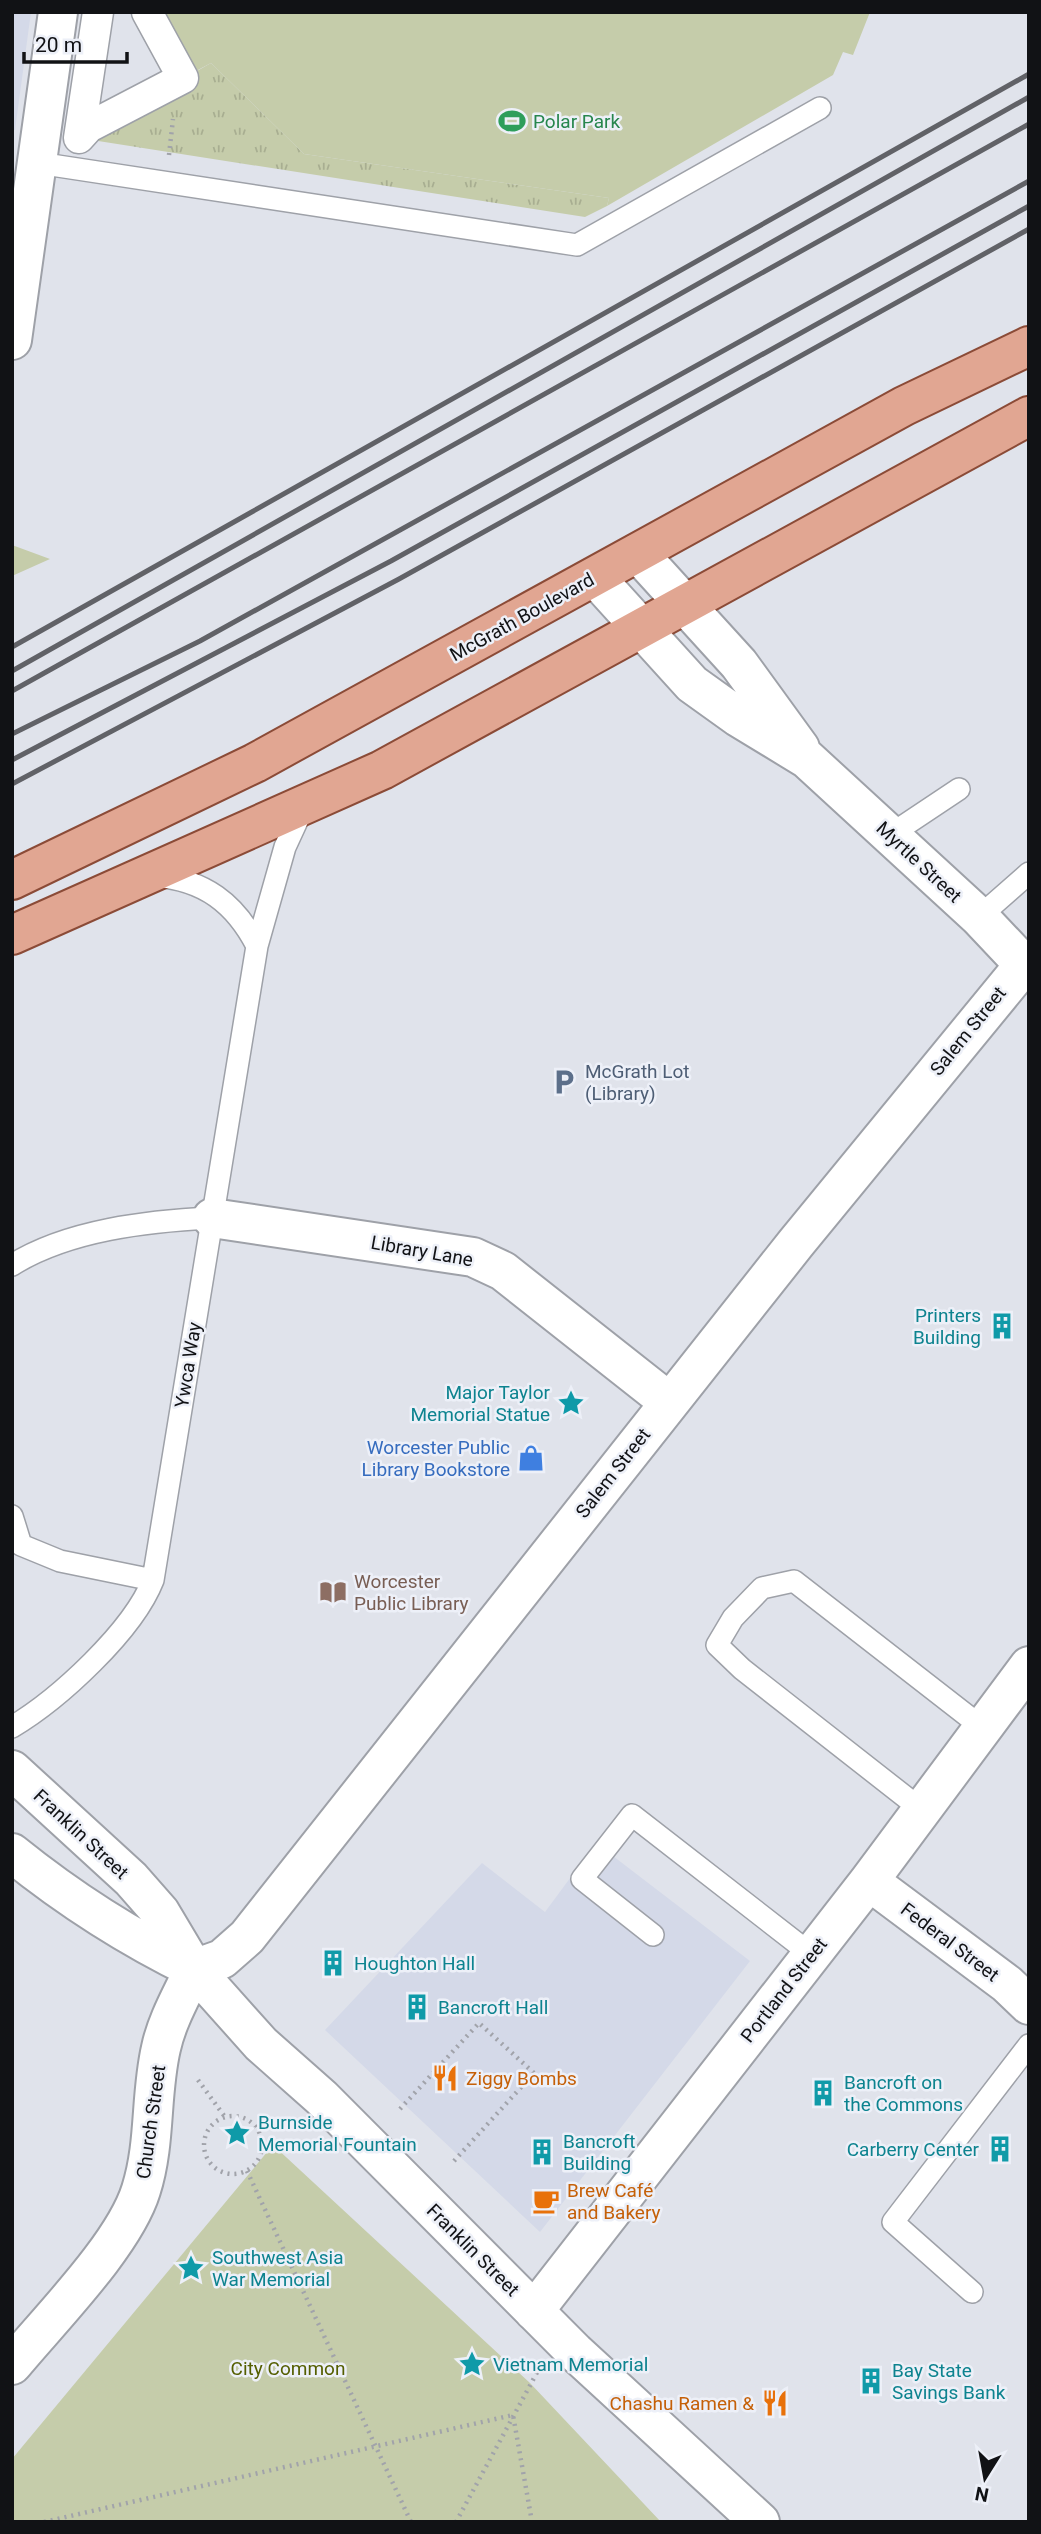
<svg xmlns="http://www.w3.org/2000/svg" width="1041" height="2534" font-family="Roboto,sans-serif">
  <style>
    .built { fill: #d4d9e8 }
    .grass { fill: url(#grass-tufts) }
    .green { fill: #c5ccaa }
    .lines { fill: none; stroke-linecap: round; stroke-linejoin: round }
    .service-casing { stroke: #9ea1a8; stroke-width: 24 }
    .pedestrian-casing { stroke: #9ea1a8; stroke-width: 33 }
    .minor-casing { stroke: #9ea1a8; stroke-width: 42 }
    .tertiary-casing { stroke: #9ea1a8; stroke-width: 42 }
    .secondary-casing { stroke: #9ea1a8; stroke-width: 42 }
    .primary-casing { stroke: #8b4b37; stroke-width: 42 }
    .path { stroke: #a1a3aa; stroke-width: 4.5; stroke-dasharray: 2 5; stroke-linecap: butt }
    .service { stroke: #fff; stroke-width: 21 }
    .pedestrian { stroke: #fff; stroke-width: 30 }
    .minor { stroke: #fff; stroke-width: 38 }
    .tertiary { stroke: #fff; stroke-width: 38 }
    .secondary { stroke: #fff; stroke-width: 38 }
    .primary { stroke: #e1a692; stroke-width: 38 }
    .rail { stroke: #616267; stroke-width: 5 }
    .labels { text-anchor: middle; dominant-baseline: central; stroke-width: 5; stroke-linejoin: round; paint-order: stroke }
    .leisure-label { font-size: 19px; fill: #27864d; stroke: #edf0f8; text-anchor: start }
    .street-label { font-size: 19px; fill: #111215; stroke: #edf0f8 }
    .service-label { font-size: 19px; fill: #4e5e75; stroke: #edf0f8; text-anchor: start }
    .culture-label { font-size: 19px; fill: #0d838f; stroke: #edf0f8; text-anchor: start }
    .shop-label { font-size: 19px; fill: #366cbe; stroke: #edf0f8; text-anchor: end }
    .education-label { font-size: 19px; fill: #785e54; stroke: #edf0f8; text-anchor: start }
    .food-label { font-size: 19px; fill: #c56008; stroke: #edf0f8; text-anchor: start }
    .park-label { font-size: 19px; fill: #545e00; stroke: #edf0f8 }
  </style>
  <defs>
    <pattern id="grass-tufts" width="24" height="20" patternUnits="userSpaceOnUse" patternTransform="scale(1.75)"><rect width="24" height="20" fill="#c5ccaa"/><path d="M3 7l-1-3M5 7V3M7 7l1-3M15 17l-1-3M17 17v-4M19 17l1-3" fill="none" stroke="#a8ae91"/></pattern>
  </defs>
  <rect width="100%" height="100%" fill="#e0e3eb"/>
  <path class="built" d="M12,12H31L15,130H12Z
    M596,1843L750,1961L540,2232L325,2030L482,1863L545,1912Z"/>
  <path class="grass" d="M211,63L304,154L609,198L607,206L585,217L79,138Z"/>
  <path class="green" d="M147,12H870L853,55L843,52L833,75L607,206L609,198L304,154L211,63L183,78Z
    M12,545L50,559L12,576Z
    M273,2145L530,2383L661,2522H12V2459Z"/>
  <g class="lines">
    <g class="service-casing">
      <path id="service" d="M38,163L577,245L820,108
        M890,835L959,789
        M156,876C204,880 235,903 257,946
        M979,917L1029,873
        M12,1265C68,1230 148,1221 212,1218
        M12,1516L21,1545L60,1561L153,1580
        M12,1727C59,1699 133,1631 153,1580L257,946L285,847L303,808
        M922,1810L742,1669L717,1645L733,1618L762,1588L794,1581L983,1728
        M653,1935L582,1879L632,1815L812,1955
        M972,2292L893,2222L1029,2045"/>
    </g>
    <g class="pedestrian-casing">
      <path id="pedestrian" d="M98,12L79,138L89,127L183,78L147,12"/>
    </g>
    <g class="minor-casing">
      <path id="minor" d="M12,340L58,12
        M212,1218L473,1257L503,1271L669,1402
        M869,1881L1007,1984L1029,2005
        M534,2311L869,1881L1029,1666"/>
    </g>
    <g class="tertiary-casing">
      <path id="tertiary" d="M194,1969L222,1959L247,1937L796,1243L1024,965"/>
    </g>
    <g class="secondary-casing">
      <path id="secondary" d="M638,553L739,664L800,748
        M595,577L692,684L738,717L807,759L979,917L1029,970
        M12,1770L131,1879L160,1912L194,1969L261,2044L322,2098L575,2352L760,2522
        M12,1853C69,1899 128,1937 194,1969
        M12,2365C50,2319 124,2245 141,2190C156,2143 150,2095 161,2048C167,2020 182,1995 194,1969"/>
    </g>
    <g class="primary-casing">
      <path id="primary" d="M12,880L255,763L904,406L1029,346
        M12,935L382,770L1029,416"/>
    </g>
    <path class="path" d="M169,155L173,119
      M198,2080L225,2117
      M400,2109L479,2023L534,2073L454,2161
      M204 2145a29 29 0 1 1 58 0a29 29 0 1 1-58 0Z
      M247,2171L411,2522
      M44,2522L513,2415L532,2522
      M456,2522L540,2367"/>
    <use href="#service" class="service"/>
    <use href="#pedestrian" class="pedestrian"/>
    <use href="#minor" class="minor"/>
    <use href="#tertiary" class="tertiary"/>
    <use href="#secondary" class="secondary"/>
    <use href="#primary" class="primary"/>
    <path class="rail" d="M12,647L1029,74
      M12,671L1029,97
      M12,691L1029,124
      M12,734L200,641L1029,181
      M12,760L391,561L1029,206
      M12,784L399,579L1029,229"/>
  </g>
  <defs>
    <g id="stadium-bare" transform="scale(2.1)"><path d="M0-5a6.5 5 0 1 0 0 10a6.5 5 0 1 0 0-10ZM-3.5-1.8h7v3.6h-7Z" fill="#2e9e5b" stroke="#edf0f8" stroke-width="2.5" paint-order="stroke"/></g>
    <g id="parking-bare" transform="scale(2.1)"><path d="M-3.5-5.5H1a3.5 3.5 0 0 1 0 7H-1V5.5H-3.5ZM-1-3.4V-.6H.8a1.4 1.4 0 0 0 0-2.8Z" fill="#5c6f8a" stroke="#edf0f8" stroke-width="2.5" paint-order="stroke"/></g>
    <g id="building-bare" transform="scale(2.1)"><path d="M-4-6H4V6H1V3H-1V6H-4ZM-2.5-4.3h1.7v1.8h-1.7ZM.8-4.3h1.7v1.8H.8ZM-2.5-1h1.7V.8h-1.7ZM.8-1h1.7V.8H.8Z" fill="#0f9aa8" stroke="#edf0f8" stroke-width="2.5" paint-order="stroke"/></g>
    <g id="sight-bare" transform="scale(2.1)"><path d="M0-6L1.8-2.2L6-1.7L2.9 1.2L3.7 5.4L0 3.3L-3.7 5.4L-2.9 1.2L-6-1.7L-1.8-2.2Z" fill="#0f9aa8" stroke="#edf0f8" stroke-width="2.5" paint-order="stroke"/></g>
    <g id="shop-bare" transform="scale(2.1)"><path d="M-5-2.5h2.3a2.7 3.5 0 0 1 5.4 0H5L5.5 6h-11ZM-1.5-2.5h3a1.5 2.3 0 0 0-3 0Z" fill="#3f7fe0" stroke="#edf0f8" stroke-width="2.5" paint-order="stroke"/></g>
    <g id="library-bare" transform="scale(2.1)"><path d="M-6-4Q-3-5.5-.7-3.5V5Q-3 3-6 4ZM6-4Q3-5.5 .7-3.5V5Q3 3 6 4Z" fill="#8d6e63" stroke="#edf0f8" stroke-width="2.5" paint-order="stroke"/></g>
    <g id="restaurant-bare" transform="scale(2.1)"><path d="M-5-6h1v4h1v-4h1v4h1v-4h1v5L-1.5 .5V6h-2V.5L-5-1ZM5-6V6H3V1.5H1.5Q1.5-4 5-6Z" fill="#e8710a" stroke="#edf0f8" stroke-width="2.5" paint-order="stroke"/></g>
    <g id="cafe-bare" transform="scale(2.1)"><path d="M-5.5-4.5H6V0H3Q3 3.5 0 3.5H-2.5Q-5.5 3.5-5.5 0ZM3-3.2v2h1.7v-2ZM-6 4.5H4V6H-6Z" fill="#e8710a" stroke="#edf0f8" stroke-width="2.5" paint-order="stroke"/></g>
  </defs>
  <g fill-rule="evenodd">
    <use href="#stadium-bare" x="512" y="121"/>
    <use href="#parking-bare" x="564" y="1082"/>
    <use href="#building-bare" x="1002" y="1326"/>
    <use href="#sight-bare" x="571" y="1403"/>
    <use href="#shop-bare" x="531" y="1458"/>
    <use href="#library-bare" x="333" y="1592"/>
    <use href="#building-bare" x="333" y="1963"/>
    <use href="#building-bare" x="417" y="2007"/>
    <use href="#restaurant-bare" x="445" y="2078"/>
    <use href="#building-bare" x="823" y="2093"/>
    <use href="#sight-bare" x="237" y="2133"/>
    <use href="#building-bare" x="1000" y="2149"/>
    <use href="#building-bare" x="542" y="2152"/>
    <use href="#cafe-bare" x="546" y="2201"/>
    <use href="#sight-bare" x="191" y="2268"/>
    <use href="#sight-bare" x="472" y="2364"/>
    <use href="#building-bare" x="871" y="2381"/>
    <use href="#restaurant-bare" x="775" y="2403"/>
  </g>
  <g class="labels">
    <g class="leisure-label">
      <text x="533" y="121">Polar Park</text>
    </g>
    <g class="street-label">
      <text transform="translate(522 617) rotate(-29)">McGrath Boulevard</text>
      <text transform="translate(919 862) rotate(43)">Myrtle Street</text>
      <text transform="translate(968 1031) rotate(-51)">Salem Street</text>
      <text transform="translate(422 1251) rotate(10)">Library Lane</text>
      <text transform="translate(188 1365) rotate(-81)">Ywca Way</text>
      <text transform="translate(613 1473) rotate(-52)">Salem Street</text>
      <text transform="translate(81 1834) rotate(43)">Franklin Street</text>
      <text transform="translate(950 1942) rotate(37)">Federal Street</text>
      <text transform="translate(784 1990) rotate(-52)">Portland Street</text>
      <text transform="translate(151 2122) rotate(-82)">Church Street</text>
      <text transform="translate(473 2250) rotate(45)">Franklin Street</text>
    </g>
    <g class="service-label">
      <text x="585" y="1071">McGrath Lot<tspan x="585" dy="22">(Library)</tspan></text>
    </g>
    <g class="culture-label">
      <text x="981" y="1315" text-anchor="end">Printers<tspan x="981" dy="22">Building</tspan></text>
      <text x="550" y="1392" text-anchor="end">Major Taylor<tspan x="550" dy="22">Memorial Statue</tspan></text>
      <text x="354" y="1963">Houghton Hall</text>
      <text x="438" y="2007">Bancroft Hall</text>
      <text x="844" y="2082">Bancroft on<tspan x="844" dy="22">the Commons</tspan></text>
      <text x="258" y="2122">Burnside<tspan x="258" dy="22">Memorial Fountain</tspan></text>
      <text x="563" y="2141">Bancroft<tspan x="563" dy="22">Building</tspan></text>
      <text x="979" y="2149" text-anchor="end">Carberry Center</text>
      <text x="212" y="2257">Southwest Asia<tspan x="212" dy="22">War Memorial</tspan></text>
      <text x="493" y="2364">Vietnam Memorial</text>
      <text x="892" y="2370">Bay State<tspan x="892" dy="22">Savings Bank</tspan></text>
    </g>
    <g class="shop-label">
      <text x="510" y="1447">Worcester Public<tspan x="510" dy="22">Library Bookstore</tspan></text>
    </g>
    <g class="education-label">
      <text x="354" y="1581">Worcester<tspan x="354" dy="22">Public Library</tspan></text>
    </g>
    <g class="food-label">
      <text x="466" y="2078">Ziggy Bombs</text>
      <text x="567" y="2190">Brew Café<tspan x="567" dy="22">and Bakery</tspan></text>
      <text x="754" y="2403" text-anchor="end">Chashu Ramen &amp;</text>
    </g>
    <g class="park-label">
      <text x="288" y="2368">City Common</text>
    </g>
  </g>
  <rect width="1041" height="2534" fill="none" stroke="#111215" stroke-width="28"/>
  <g transform="translate(985 2478) rotate(191)" stroke="#edf0f8" stroke-width="5" paint-order="stroke">
  <path d="M0-5L12 26L0 18L-12 26Z" fill="#111215"/>
  <text y="-10" font-size="19" font-weight="bold" text-anchor="middle" fill="#111215">N</text>
  </g>
  <path d="M24 52v10h103v-10" fill="none" stroke="#111215" stroke-width="3.5"/>
  <text x="35" y="52" font-size="21" fill="#111215" stroke="#edf0f8" stroke-width="5" paint-order="stroke">20 m</text>
</svg>
